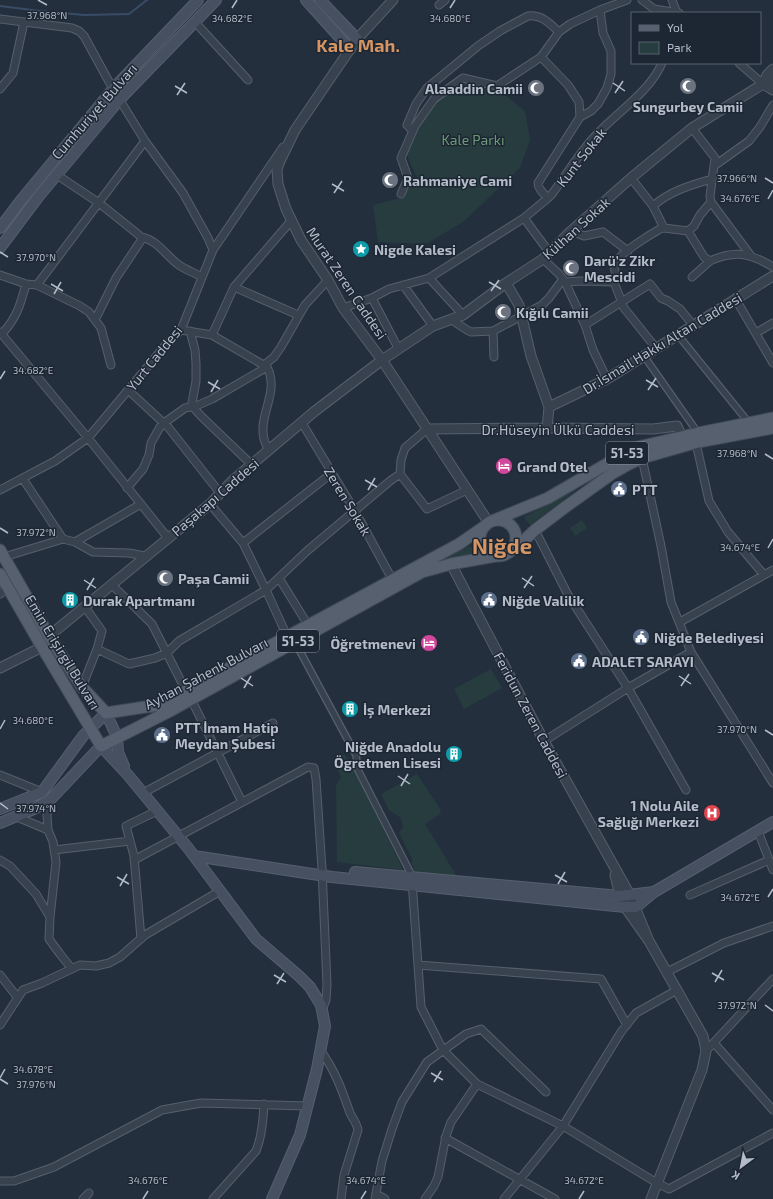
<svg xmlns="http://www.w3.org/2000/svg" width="773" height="1199" font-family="'Exo 2',sans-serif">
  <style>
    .green { fill: #263c3f }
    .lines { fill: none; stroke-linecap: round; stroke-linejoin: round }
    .stream { stroke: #394c67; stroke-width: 2 }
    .pedestrian-casing { stroke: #565f6c; stroke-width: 8 }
    .minor-casing { stroke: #565f6c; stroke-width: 9 }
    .tertiary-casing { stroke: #565f6c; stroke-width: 11 }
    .secondary-casing { stroke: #565f6c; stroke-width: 12 }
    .primary-casing { stroke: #414a57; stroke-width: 13 }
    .pedestrian { stroke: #38414e; stroke-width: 5.5 }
    .minor { stroke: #38414e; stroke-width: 7 }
    .tertiary { stroke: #38414e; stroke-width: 9 }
    .secondary { stroke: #465061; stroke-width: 10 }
    .primary { stroke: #56606e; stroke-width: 11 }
    .ticks { fill: none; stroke: #b4bcc9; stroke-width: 1.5 }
    .labels { text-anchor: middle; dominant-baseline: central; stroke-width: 3; stroke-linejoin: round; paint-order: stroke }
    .shield { fill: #1d2633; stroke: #878f9c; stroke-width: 1 }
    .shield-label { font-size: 13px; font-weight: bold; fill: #b4bcc9 }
    .poi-label { font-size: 14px; font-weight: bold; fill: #b4bcc9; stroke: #1d2633; text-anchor: start }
    .street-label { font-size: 14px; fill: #b4bcc9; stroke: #1d2633 }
    .park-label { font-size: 14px; fill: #6b9a76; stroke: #1d2633 }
    .district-label { font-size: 18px; font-weight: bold; fill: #d59563; stroke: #1d2633 }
    .town-label { font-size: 22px; font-weight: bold; fill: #d59563; stroke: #1d2633 }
    .ticks-label { font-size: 10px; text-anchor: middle; fill: #b4bcc9; stroke: #1d2633; stroke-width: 3; stroke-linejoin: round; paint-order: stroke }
  </style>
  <rect width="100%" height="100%" fill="#242f3e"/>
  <path class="green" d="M469,82L499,90L525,111L530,140L520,168L463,222L426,244L378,242L373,205L401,198L417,178L406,154L425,112L446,90Z
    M575,488L576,490L530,525L524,517Z
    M582,520L587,528L575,536L570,528Z
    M466,546L474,547L476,550V553L472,555L448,558V556Z
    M491,669L502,688L464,709L454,689Z
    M342,755H345L358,775L403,870L337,862L336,785L341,777L333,759Z
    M417,774L441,810L440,814L425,824L456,875L455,879L415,873L411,862L413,861L399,833L403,827L401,818L389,810L381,794Z"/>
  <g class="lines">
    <path class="stream" d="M0,6L40,11L84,15L129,14L147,0"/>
    <g class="pedestrian-casing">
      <path id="pedestrian" d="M678,335L749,423
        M644,356L698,433
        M295,642L356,755L358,770L410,872L411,877"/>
    </g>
    <g class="minor-casing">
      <path id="minor" d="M642,0L654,9L679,13
        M672,0L677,13
        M439,5L445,0
        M0,19L72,28L79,31L84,36L113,89L145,141L183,193L208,238L213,250L181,330L164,347L88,438L55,461L0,490
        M195,22L248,80
        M541,57L559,32L570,24L600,10
        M739,63L763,84
        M0,89L13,73L24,22
        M580,117L591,111L598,104L607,88L611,74V51L603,33L600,10L627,0
        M692,128L715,158L710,196L711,202L751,256
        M413,131L407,125L416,104L427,88L478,46L500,31L528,16C542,14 550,24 559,32
        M714,166L749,141L760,127L773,105
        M57,175L99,203L139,235L142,239L116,278L95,320
        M631,178L653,206L664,228
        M401,194L408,178L401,158L415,126L434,99L463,78L497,86L541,57L568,85L579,102L580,117L538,183C538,189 544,194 548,198L524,218
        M548,198L552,194C567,174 580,151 598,133C618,112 651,90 662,63
        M653,206C670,191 691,185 712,179
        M571,231L584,236L603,232L628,251
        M688,231L704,257L710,261C735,250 750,253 773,267
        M141,237C158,240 166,256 179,265C186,270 195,273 202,277
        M213,250L283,147
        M543,259L559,274L565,282L585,325L593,350L607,379
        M0,275L26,284L37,285L80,306L89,312L101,328L111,365
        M692,277L710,261
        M429,278L463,315
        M565,282L581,281L614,282C618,276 613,270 615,264C618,254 651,234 660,229L664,228L688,231L694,226L700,215L711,202
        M614,282L624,308L656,348
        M37,285L145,141
        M403,285L433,326
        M234,287L298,315
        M372,298L398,348
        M735,298L773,363
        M343,308L372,298L389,289L429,278L524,218L549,252
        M452,320L467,330L471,332L493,331L542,305L549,298L563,279
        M585,325L650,284L661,298L668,301L680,309L693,325
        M181,330L212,335L267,367C280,392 258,414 264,439C265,443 267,447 269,451
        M190,331L195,350L196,363V381L192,403L193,407L201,416L252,465
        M493,331L494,357
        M0,332L88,438L168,538
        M756,333L773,323
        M2,334C17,317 20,306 26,284
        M212,335L234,287L291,221
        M264,365L274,357L281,347L305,305L328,280
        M128,390L168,427L220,493
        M302,423L355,511L392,579
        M696,443L709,501L728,532L764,575
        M642,458L661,546L671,602L691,652L773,783
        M400,474L427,509L467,490
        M23,479L63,539
        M127,488L143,469L149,455L151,443L160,427L164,423L185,408L196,406L212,399L267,367
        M210,504L243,543L266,590L287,636
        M535,530L568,595L628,688L686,790
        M75,542L141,504
        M243,543L332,473
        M4,557L63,539L75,542L93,552L129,553L145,556
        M279,578L308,625
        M111,584L152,624L186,691
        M0,594L8,587
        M680,622L773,570
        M97,649L129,664L155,658L167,653L179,641L266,590L307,551L390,481L400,474L401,460L405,448L427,429
        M82,687L97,649L102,631L85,607
        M191,699L242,802
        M544,741L628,688L691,652
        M0,775L42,792
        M143,793L273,723
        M50,800L47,815L48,830L53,842L56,862L50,917
        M17,817L48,830
        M758,831L773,870
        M54,850L130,841
        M0,860L10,866L36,894L50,917L49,939L60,954L72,969
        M134,860L308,767L314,768L316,779L322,869L327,985L326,1000L322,1010
        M412,881L421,1007L443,1050L477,1084L563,1126L657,1183L669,1189L773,1133
        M690,895L769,860
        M141,939L134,856L126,826L157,811
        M418,965L601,979L627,1025
        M667,972L724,943L773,926
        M0,975L18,998
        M0,1025L23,990L42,983L80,965L96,966L109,963L120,957L145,935L220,891
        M714,1043L773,1110
        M320,1050C335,1070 342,1090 350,1113C353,1119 357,1124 358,1130L344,1175L341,1199
        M706,1051L773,979
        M445,1138L555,1199
        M0,1181H14L54,1167L162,1110L201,1103L308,1106
        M376,1194L385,1199
        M83,1199L89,1193
        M213,1199L256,1151C262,1136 263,1120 264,1104
        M375,1199L382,1161L392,1129L402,1102L427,1062L466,1034L481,1029L546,1092
        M425,1199L434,1186L438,1177L446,1136L451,1122L477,1084
        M504,1199L563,1126L621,1032L636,1013L677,990"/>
    </g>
    <g class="tertiary-casing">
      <path id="tertiary" d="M393,0L357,39L295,130L280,161L277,169L278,184L286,209L301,240L328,280L343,308L382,360L489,523
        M773,69L767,75L763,84L773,80
        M506,283L519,305L531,356L549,407L547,428
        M549,407L607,379L773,276
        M427,429L547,428L653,429L677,426L682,437
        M451,564L544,741L630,895L649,941
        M49,636L210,504L232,481L315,411L382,360L433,326L463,315L506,283L543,259L571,231L631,178L692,128L763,84L773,90
        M0,668L42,647
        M615,875L620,896L625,907L649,941L703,1036L706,1051L702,1070L651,1199"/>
    </g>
    <g class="secondary-casing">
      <path id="secondary" d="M306,0L350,49
        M320,0L357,39
        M0,228L22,199L113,89L198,0
        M0,248L39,196L120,99L216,0
        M0,809L42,792L83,736L106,713L117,737L118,752L124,766
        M0,823L34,809L50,800L101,746L128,775L188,848L256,939L299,976L310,987L321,1005L325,1026L317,1069L300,1135L272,1199
        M194,856L332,877L625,907H636L654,892L773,822
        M355,872L620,896L654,892"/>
    </g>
    <g class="primary-casing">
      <path id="primary" d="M480 538a18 18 0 1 1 36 0a18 18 0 1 1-36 0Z
        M492,521L548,498L624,454L638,447L698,433L773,418
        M0,550L49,636L82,687L106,713L165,704L186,691L459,544L485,526
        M508,553L519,545L535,530L564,508L613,473L629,464L642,458L698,442L773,428
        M0,574L42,647L101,746L170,711L422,572L451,564L501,555"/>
    </g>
    <use href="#pedestrian" class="pedestrian"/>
    <use href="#minor" class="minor"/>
    <use href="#tertiary" class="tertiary"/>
    <use href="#secondary" class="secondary"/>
    <use href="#primary" class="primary"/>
  </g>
  <path class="ticks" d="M38,0L47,5M232,8L237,0M450,8L455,0M613,83L625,91M175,86L187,93M615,93L623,81M177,95L185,83M765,178L773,183M332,184L344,191M334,193L342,181M768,199L773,190M0,252L8,257M489,282L501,289M51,284L63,291M491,291L499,280M54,294L61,282M0,379L5,371M646,380L658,387M208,382L220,389M648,390L656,378M211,392L218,380M765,454L773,459M365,480L377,487M368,490L375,478M0,528L8,533M768,548L773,539M522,578L534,586M84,580L96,588M524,588L532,576M87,590L94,578M679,676L691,684M241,678L253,686M681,686L689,674M244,688L251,676M0,729L5,720M765,730L773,735M398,776L410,784M401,786L408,774M0,803L8,809M555,875L567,882M117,877L129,884M558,884L565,872M120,886L127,874M768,897L773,889M712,973L724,980M274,975L286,982M715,982L722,970M277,984L284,973M765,1005L773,1011M431,1073L443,1080M0,1078L5,1069M0,1079L8,1084M434,1082L441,1071M143,1199L148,1191M361,1199L366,1191M579,1199L584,1191"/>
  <defs>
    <g id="mosque-disc" transform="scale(0.9)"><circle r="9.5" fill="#6b7280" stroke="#1d2633"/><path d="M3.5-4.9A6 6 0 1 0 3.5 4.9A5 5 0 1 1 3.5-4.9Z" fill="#fff"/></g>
    <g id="sight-disc" transform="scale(0.9)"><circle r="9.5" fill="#0f9aa8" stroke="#1d2633"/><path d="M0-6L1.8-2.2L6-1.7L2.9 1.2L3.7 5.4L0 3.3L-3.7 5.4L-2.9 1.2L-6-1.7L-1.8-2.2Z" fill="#fff"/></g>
    <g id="hotel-disc" transform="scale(0.9)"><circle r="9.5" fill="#d1479c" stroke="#1d2633"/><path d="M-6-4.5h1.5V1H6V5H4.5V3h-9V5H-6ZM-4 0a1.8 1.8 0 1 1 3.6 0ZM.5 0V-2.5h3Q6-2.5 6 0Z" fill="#fff"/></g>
    <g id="civic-disc" transform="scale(0.9)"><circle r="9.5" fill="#5c6f8a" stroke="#1d2633"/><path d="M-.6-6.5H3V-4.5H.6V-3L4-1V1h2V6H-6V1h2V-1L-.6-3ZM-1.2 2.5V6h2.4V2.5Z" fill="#fff"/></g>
    <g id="building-disc" transform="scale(0.9)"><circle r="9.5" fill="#0f9aa8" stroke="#1d2633"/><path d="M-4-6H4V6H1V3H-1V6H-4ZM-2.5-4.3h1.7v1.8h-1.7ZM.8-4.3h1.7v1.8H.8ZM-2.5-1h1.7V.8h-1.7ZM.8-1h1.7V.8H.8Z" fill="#fff"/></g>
    <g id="hospital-disc" transform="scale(0.9)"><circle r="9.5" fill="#e0444e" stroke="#1d2633"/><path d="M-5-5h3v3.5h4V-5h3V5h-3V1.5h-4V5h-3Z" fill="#fff"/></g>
  </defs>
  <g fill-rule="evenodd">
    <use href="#mosque-disc" x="688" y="86"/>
    <use href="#mosque-disc" x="536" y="88"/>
    <use href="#mosque-disc" x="390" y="180"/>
    <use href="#sight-disc" x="361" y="249"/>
    <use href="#mosque-disc" x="571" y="268"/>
    <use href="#mosque-disc" x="503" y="312"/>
    <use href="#hotel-disc" x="504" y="466"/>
    <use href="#civic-disc" x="619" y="489"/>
    <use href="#mosque-disc" x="165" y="578"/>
    <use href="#building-disc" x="70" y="600"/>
    <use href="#civic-disc" x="489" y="600"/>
    <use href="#civic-disc" x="641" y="637"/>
    <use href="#hotel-disc" x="429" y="643"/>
    <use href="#civic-disc" x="579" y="661"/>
    <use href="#building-disc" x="350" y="709"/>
    <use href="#civic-disc" x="162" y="735"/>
    <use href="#building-disc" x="454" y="754"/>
    <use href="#hospital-disc" x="712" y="813"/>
  </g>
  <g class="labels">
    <g class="shield">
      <rect x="606" y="442" width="42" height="22" rx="3"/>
      <rect x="277" y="630" width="42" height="22" rx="3"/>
    </g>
    <g class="shield-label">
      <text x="627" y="453">51-53</text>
      <text x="298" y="641">51-53</text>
    </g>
    <g class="poi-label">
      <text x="523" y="88" text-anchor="end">Alaaddin Camii</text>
      <text x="688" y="106" text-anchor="middle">Sungurbey Camii</text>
      <text x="403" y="180">Rahmaniye Cami</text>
      <text x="374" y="249">Nigde Kalesi</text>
      <text x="584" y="260">Darü’z Zikr<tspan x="584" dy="16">Mescidi</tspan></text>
      <text x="516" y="312">Kığılı Camii</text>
      <text x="517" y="466">Grand Otel</text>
      <text x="632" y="489">PTT</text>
      <text x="178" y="578">Paşa Camii</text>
      <text x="83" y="600">Durak Apartmanı</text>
      <text x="502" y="600">Niğde Valilik</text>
      <text x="654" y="637">Niğde Belediyesi</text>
      <text x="416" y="643" text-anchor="end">Öğretmenevi</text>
      <text x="592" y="661">ADALET SARAYI</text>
      <text x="363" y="709">İş Merkezi</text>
      <text x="175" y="727">PTT İmam Hatip<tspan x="175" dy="16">Meydan Şubesi</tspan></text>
      <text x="441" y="746" text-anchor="end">Niğde Anadolu<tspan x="441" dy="16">Ögretmen Lisesi</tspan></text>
      <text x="699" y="805" text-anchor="end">1 Nolu Aile<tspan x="699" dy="16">Sağlığı Merkezi</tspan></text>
    </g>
    <g class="street-label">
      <text transform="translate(94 111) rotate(-49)">Cumhuriyet Bulvarı</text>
      <text transform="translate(581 157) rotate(-52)">Kunt Sokak</text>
      <text transform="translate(576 228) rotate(-42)">Külhan Sokak</text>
      <text transform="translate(347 283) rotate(56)">Murat Zeren Caddesi</text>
      <text transform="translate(662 343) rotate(-31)">Dr.İsmail Hakkı Altan Caddesi</text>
      <text transform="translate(154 358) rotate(-51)">Yurt Caddesi</text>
      <text x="558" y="429">Dr.Hüseyin Ülkü Caddesi</text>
      <text transform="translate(215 497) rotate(-41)">Paşakapı Caddesi</text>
      <text transform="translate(348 501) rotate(59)">Zeren Sokak</text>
      <text transform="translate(63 652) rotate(59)">Emin Erişirgil Bulvarı</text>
      <text transform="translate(206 673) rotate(-28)">Ayhan Şahenk Bulvarı</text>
      <text transform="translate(531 715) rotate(62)">Feridun Zeren Caddesi</text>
    </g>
    <g class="park-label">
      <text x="473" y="139">Kale Parkı</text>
    </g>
    <g class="district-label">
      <text x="358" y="45">Kale Mah.</text>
    </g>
    <g class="town-label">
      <text x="502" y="545">Niğde</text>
    </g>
  </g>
  <g class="ticks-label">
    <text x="47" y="19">37.968°N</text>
    <text x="232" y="22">34.682°E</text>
    <text x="450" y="22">34.680°E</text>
    <text x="737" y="182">37.966°N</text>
    <text x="740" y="202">34.676°E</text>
    <text x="36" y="261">37.970°N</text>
    <text x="33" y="374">34.682°E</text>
    <text x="737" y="457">37.968°N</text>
    <text x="36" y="536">37.972°N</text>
    <text x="740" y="551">34.674°E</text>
    <text x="33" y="724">34.680°E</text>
    <text x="737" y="733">37.970°N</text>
    <text x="36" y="812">37.974°N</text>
    <text x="740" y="901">34.672°E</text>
    <text x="737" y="1009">37.972°N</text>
    <text x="33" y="1073">34.678°E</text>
    <text x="36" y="1088">37.976°N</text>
    <text x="148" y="1184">34.676°E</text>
    <text x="366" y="1184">34.674°E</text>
    <text x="584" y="1184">34.672°E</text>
  </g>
  <rect x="631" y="12" width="130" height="52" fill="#1d2633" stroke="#59626f"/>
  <rect x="639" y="25" width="20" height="6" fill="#56606e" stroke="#59626f"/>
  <text x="667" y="32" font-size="12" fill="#b4bcc9">Yol</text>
  <rect x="639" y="42" width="20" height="12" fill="#263c3f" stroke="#59626f"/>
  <text x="667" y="52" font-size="12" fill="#b4bcc9">Park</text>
  <g transform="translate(741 1167) rotate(212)" stroke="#1d2633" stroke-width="3" paint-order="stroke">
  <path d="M0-3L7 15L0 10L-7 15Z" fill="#b4bcc9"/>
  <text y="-6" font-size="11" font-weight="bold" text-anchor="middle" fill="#b4bcc9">K</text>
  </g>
</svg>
